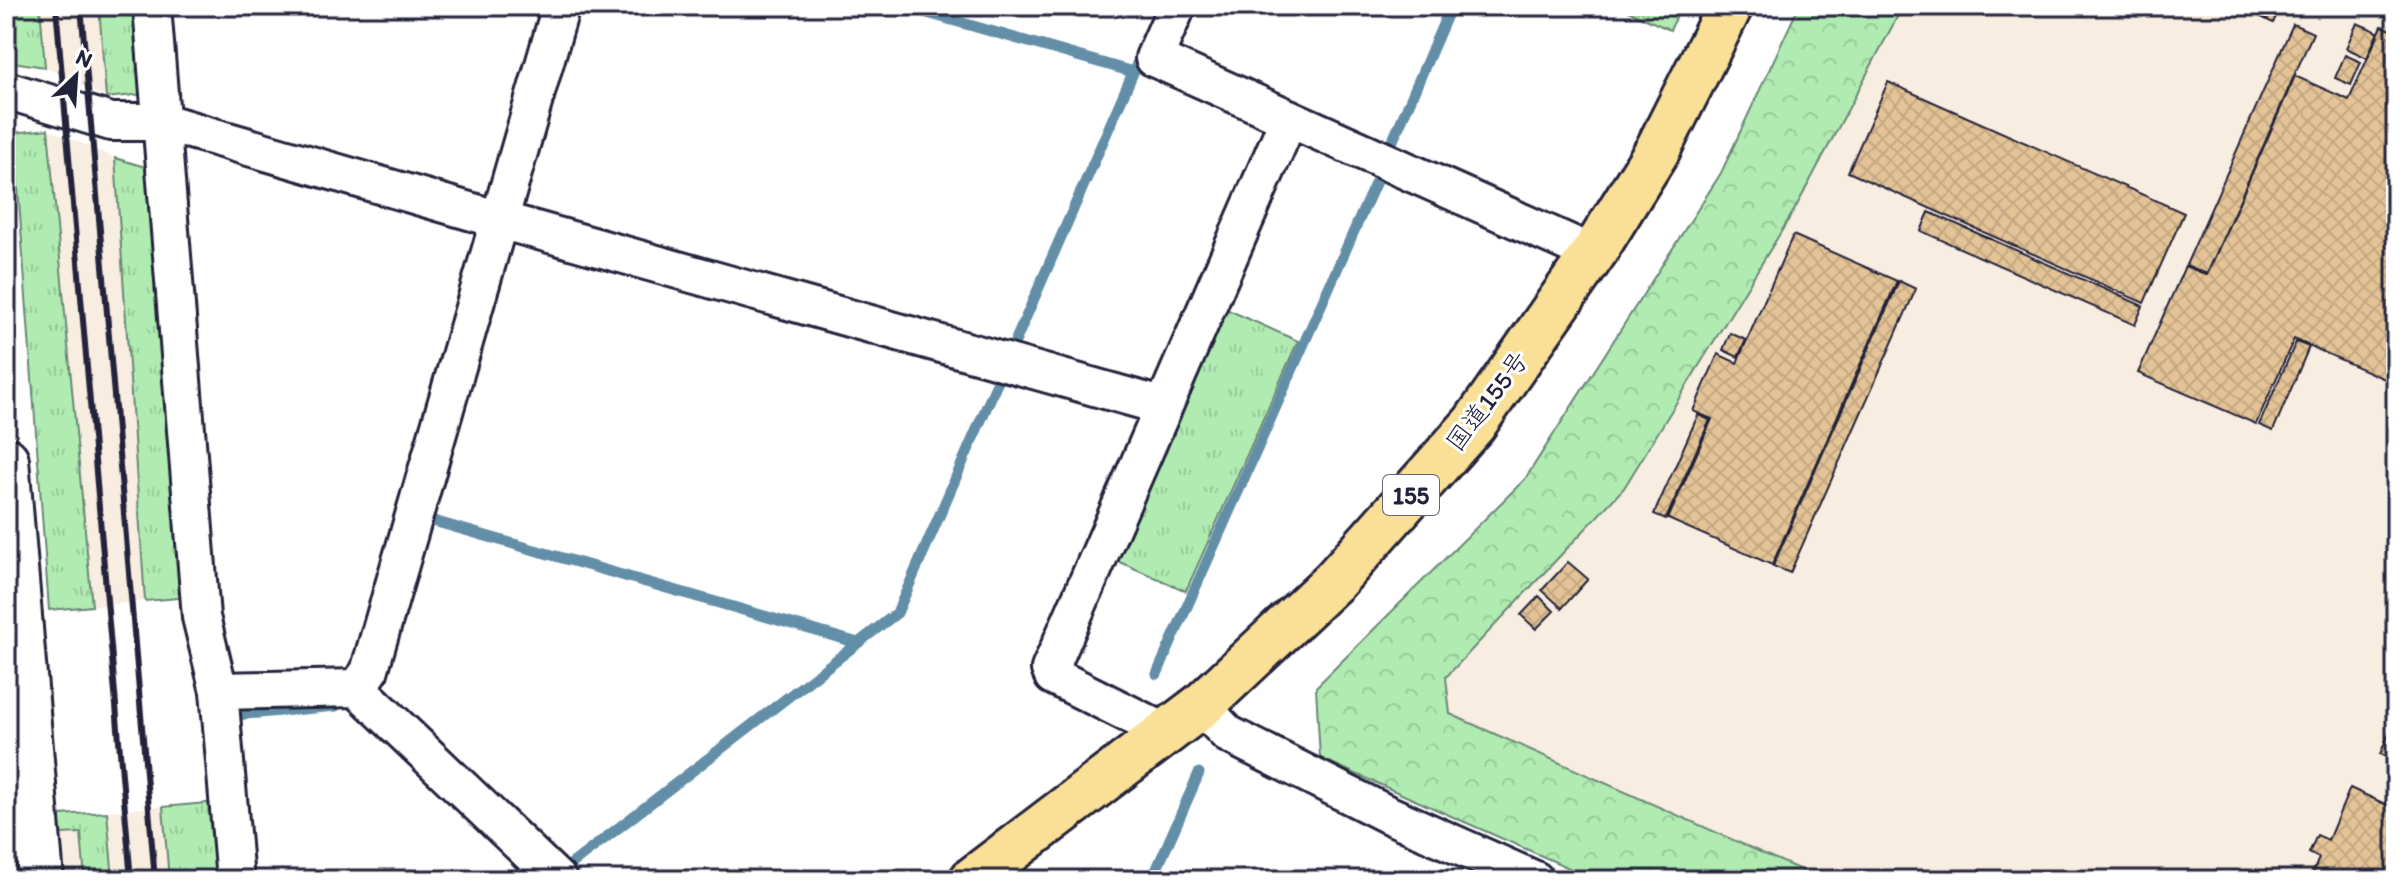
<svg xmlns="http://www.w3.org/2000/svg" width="2402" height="886" font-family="Itim,'Klee One',sans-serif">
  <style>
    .built { fill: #f7ede0 }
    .grass { fill: url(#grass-tufts); stroke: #698776; stroke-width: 2 }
    .forest { fill: url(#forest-crowns); stroke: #698776; stroke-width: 2 }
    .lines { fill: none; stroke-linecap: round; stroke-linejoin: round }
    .stream { stroke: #638ea8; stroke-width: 11 }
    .building { fill: url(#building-cross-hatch); stroke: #22223b; stroke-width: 2 }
    .minor-casing { stroke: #22223b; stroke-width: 42 }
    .tertiary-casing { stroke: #22223b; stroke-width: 50 }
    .trunk-casing { stroke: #22223b; stroke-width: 50 }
    .minor { stroke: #fff; stroke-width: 36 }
    .tertiary { stroke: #fff; stroke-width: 44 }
    .trunk { stroke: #fadf96; stroke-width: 44 }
    .rail { stroke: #22223b; stroke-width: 6 }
    .labels { text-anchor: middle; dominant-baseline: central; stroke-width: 6; stroke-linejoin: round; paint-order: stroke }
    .shield { fill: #fff; stroke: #646476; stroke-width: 2 }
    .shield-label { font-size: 24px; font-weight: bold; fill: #22223b }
    .street-label { font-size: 26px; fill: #22223b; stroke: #fff }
  </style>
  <defs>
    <pattern id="grass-tufts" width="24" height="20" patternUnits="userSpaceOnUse" patternTransform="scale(2)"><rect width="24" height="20" fill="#b0ecb1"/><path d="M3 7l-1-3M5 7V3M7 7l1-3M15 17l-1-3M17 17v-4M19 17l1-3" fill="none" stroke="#97ca99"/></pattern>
    <pattern id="forest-crowns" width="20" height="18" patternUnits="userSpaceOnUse" patternTransform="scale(2)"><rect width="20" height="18" fill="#b0ecb1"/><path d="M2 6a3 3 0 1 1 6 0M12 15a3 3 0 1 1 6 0" fill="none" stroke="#97ca99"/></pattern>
    <pattern id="building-cross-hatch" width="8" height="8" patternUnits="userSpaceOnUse" patternTransform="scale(2)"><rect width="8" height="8" fill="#e4c496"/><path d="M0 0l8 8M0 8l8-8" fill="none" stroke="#c3a882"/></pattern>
  </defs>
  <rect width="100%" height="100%" fill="#fff"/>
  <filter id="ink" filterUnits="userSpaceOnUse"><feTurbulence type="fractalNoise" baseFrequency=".0125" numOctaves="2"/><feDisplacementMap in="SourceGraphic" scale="16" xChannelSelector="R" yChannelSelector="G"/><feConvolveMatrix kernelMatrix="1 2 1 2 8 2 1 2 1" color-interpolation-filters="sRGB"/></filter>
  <g filter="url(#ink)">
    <path class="built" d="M6,6H136L144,94L106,98L45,67L6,61Z
      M1903,6H2396V880H1823L1450,714L1446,677L1624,488L1795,209Z
      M48,129L115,158L149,168L189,597L49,610L14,133Z
      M217,802L223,880H64L59,815Z
      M7,820L20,825L24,880H6Z"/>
    <path class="grass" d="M6,6H40L45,67L6,61Z
      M99,6H136L144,94L106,98Z
      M1617,6H1682L1670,30Z
      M48,129L92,606L49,610L14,133Z
      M115,158L149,168L189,597L145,601Z
      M1217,305L1298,341L1186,591L1108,557Z
      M217,802L223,880H169L163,807Z
      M107,812L113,880H85L81,833L61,834L59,815Z"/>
    <path class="forest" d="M1799,6H1903L1795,209L1624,488L1446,677L1450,714L1823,880H1596L1320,758L1316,687L1525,479L1721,173Z"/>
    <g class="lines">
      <path class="stream" d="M903,6L1133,72
        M1387,154L1451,6
        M1011,351L1143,50
        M430,520L858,643
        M1157,674L1382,168
        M235,724V715L336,706
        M569,866L897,613L1001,374
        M1152,880L1199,773"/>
    </g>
    <path class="building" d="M2261,6H2281L2273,23L2257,15Z
      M2357,23L2378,32L2367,58L2346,48Z
      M2293,24L2313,33L2207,274L2186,265Z
      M2382,26L2396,32V384L2294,339L2256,424L2138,373L2185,266L2207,275L2295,76L2349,100Z
      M2345,55L2361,62L2351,85L2335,78Z
      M1888,82L2184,213L2144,303L1848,172Z
      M1929,212L2143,306L2135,325L1921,231Z
      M1793,235L1897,281L1772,565L1668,519L1712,419L1693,411L1718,354L1737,363Z
      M1899,281L1916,289L1790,573L1773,566Z
      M1730,333L1746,340L1738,357L1723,350Z
      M2296,342L2309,347L2273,431L2259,425Z
      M1698,415L1710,420L1666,519L1654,514Z
      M1568,562L1588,579L1562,608L1542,590Z
      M1539,596L1554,611L1536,629L1521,615Z
      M2396,718V761L2380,754Z
      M2350,788L2396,809V880H2310L2319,858L2309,853L2317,835L2328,840Z"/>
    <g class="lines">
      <g class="minor-casing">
        <path id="minor" d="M152,6L201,617L219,691L235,880
          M1177,6L1154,58L1593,254
          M6,90L111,122H163L500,220L1162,406
          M357,688L558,880
          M219,691L357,688L369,672L561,6
          M1201,706L1228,734L1387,814L1535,880
          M1167,733L1053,676L1050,669L1289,118
          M6,801L32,780"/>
      </g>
      <g class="tertiary-casing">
        <path id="tertiary" d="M6,460L41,880"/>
      </g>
      <g class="trunk-casing">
        <path id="trunk" d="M972,880L1201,706L1335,580L1474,424L1593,254L1657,151L1730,6"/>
      </g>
      <use href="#minor" class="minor"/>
      <use href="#tertiary" class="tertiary"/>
      <use href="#trunk" class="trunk"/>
      <path class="rail" d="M56,6L131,880
        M81,6L155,880"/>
    </g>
  </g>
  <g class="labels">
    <rect class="shield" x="1383" y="475" width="56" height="40" rx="6"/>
    <g class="shield-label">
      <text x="1411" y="495">155</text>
    </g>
    <g class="street-label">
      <text transform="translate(1487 401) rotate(-53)">国道155号</text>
    </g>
  </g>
  <rect width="2402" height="886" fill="none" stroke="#fff" stroke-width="32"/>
  <rect x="16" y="16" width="2370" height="854" fill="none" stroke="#22223b" stroke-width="3" filter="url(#ink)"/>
  <g transform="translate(76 76) rotate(25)" stroke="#ffffff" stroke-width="6" paint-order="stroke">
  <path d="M0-6L14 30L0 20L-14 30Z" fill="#22223b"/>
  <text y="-12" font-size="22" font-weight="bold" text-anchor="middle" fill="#22223b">N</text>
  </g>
</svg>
